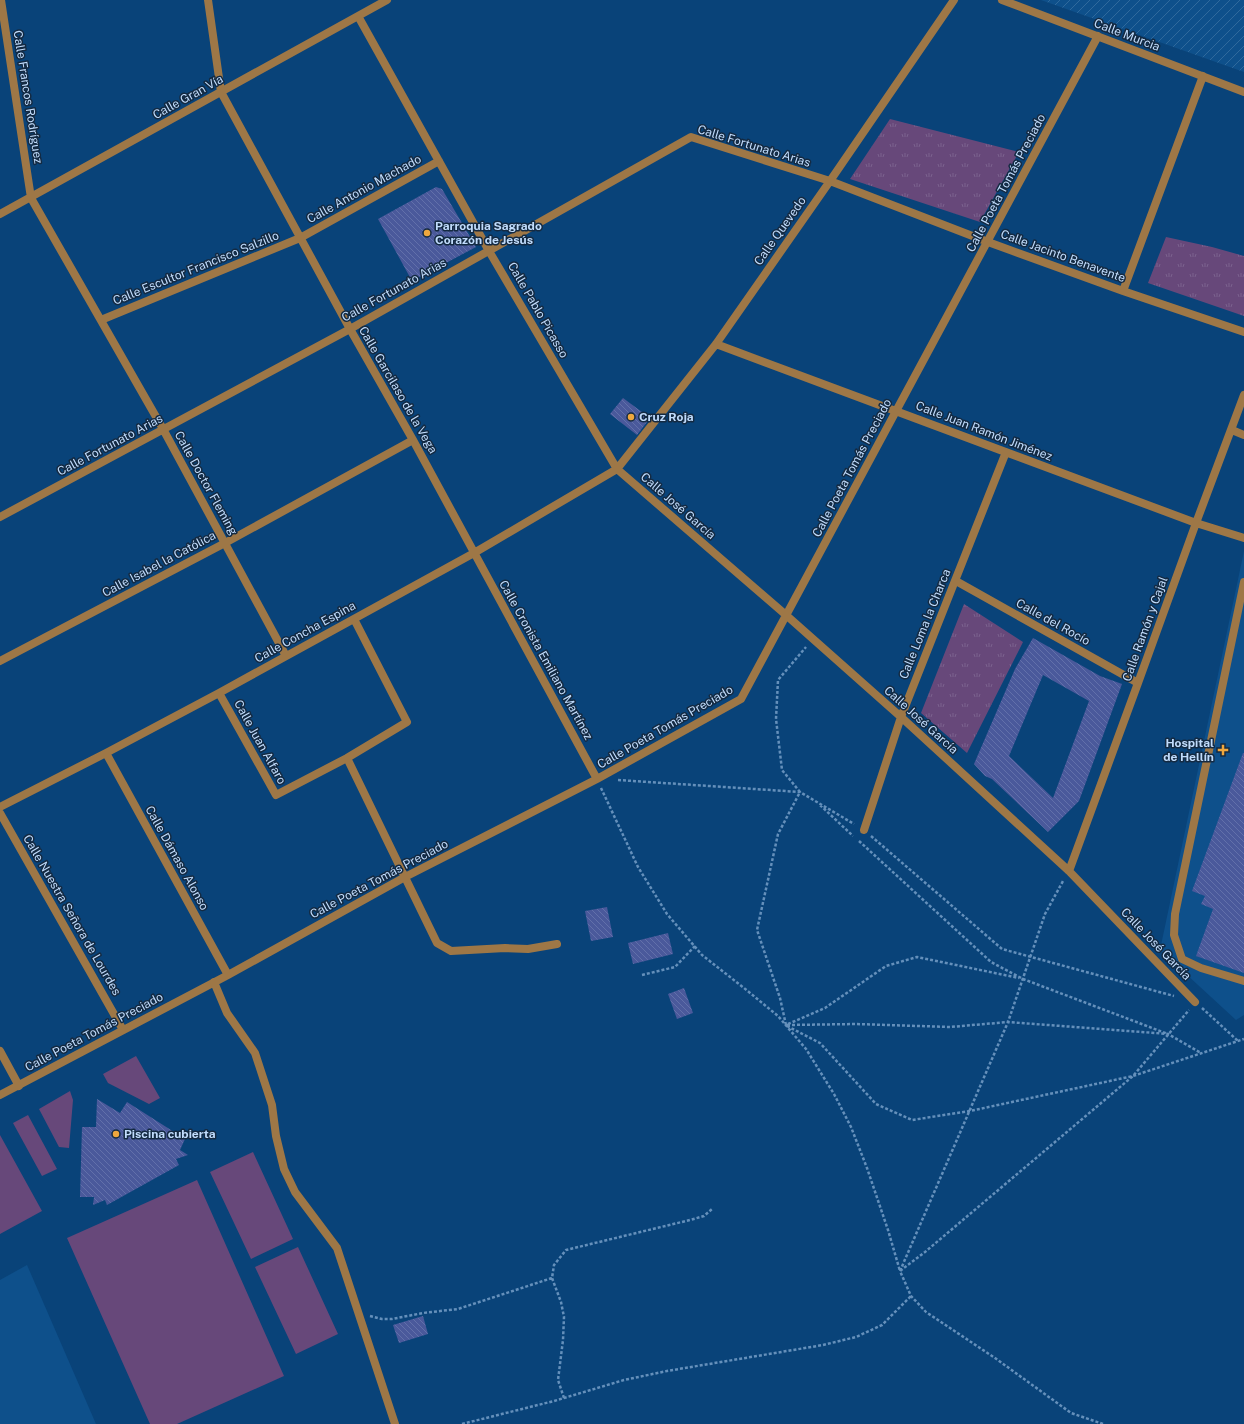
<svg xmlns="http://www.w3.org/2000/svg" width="1244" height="1424" font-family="'Public Sans',sans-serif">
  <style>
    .built { fill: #0e508b }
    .industrial { fill: url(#industrial-furrows) }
    .green { fill: #67487a }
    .park { fill: url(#park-tufts) }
    .building { fill: url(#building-back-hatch); fill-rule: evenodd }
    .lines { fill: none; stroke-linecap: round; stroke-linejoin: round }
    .path { stroke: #6590bb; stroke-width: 2.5; stroke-dasharray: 3 2; stroke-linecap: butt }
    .service { stroke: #9e7746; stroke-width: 8 }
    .minor { stroke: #9e7746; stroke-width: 8 }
    .poi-dot { fill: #efa73e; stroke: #142a42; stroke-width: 1.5 }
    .labels { text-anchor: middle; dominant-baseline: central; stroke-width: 3; stroke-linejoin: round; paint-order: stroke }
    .street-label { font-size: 12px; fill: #c1dcfc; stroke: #142a42 }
    .poi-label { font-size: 12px; font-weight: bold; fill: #c1dcfc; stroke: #142a42; text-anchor: start }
  </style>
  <defs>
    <pattern id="industrial-furrows" width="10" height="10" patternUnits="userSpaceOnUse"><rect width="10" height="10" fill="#0e508b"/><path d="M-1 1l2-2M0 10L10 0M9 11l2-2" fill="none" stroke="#2f699c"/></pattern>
    <pattern id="park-tufts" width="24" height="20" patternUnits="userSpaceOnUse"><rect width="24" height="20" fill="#67487a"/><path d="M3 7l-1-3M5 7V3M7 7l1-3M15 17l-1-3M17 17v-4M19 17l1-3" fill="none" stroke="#7b628e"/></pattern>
    <pattern id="building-back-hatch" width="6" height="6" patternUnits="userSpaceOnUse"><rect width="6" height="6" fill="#4a599b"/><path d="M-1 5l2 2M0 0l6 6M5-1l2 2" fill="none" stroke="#6270aa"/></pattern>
  </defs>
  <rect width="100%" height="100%" fill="#094379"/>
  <path class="built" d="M1244,551V1015L1236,1020L1160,950Z
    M27,1265L96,1424H0V1280Z"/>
  <path class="industrial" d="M1041,0H1244V72Z"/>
  <path class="green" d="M136,1056L160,1098L149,1104L108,1083L103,1074Z
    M70,1091L73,1100L69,1148L59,1147L39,1109Z
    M28,1115L57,1169L42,1176L13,1123Z
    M0,1135L42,1211L0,1234Z
    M253,1152L293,1239L251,1259L210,1172Z
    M197,1180L284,1376L177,1424H150L67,1238Z
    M298,1247L338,1334L296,1354L255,1267Z"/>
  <path class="park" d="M890,119L1019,152L980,222L850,179Z
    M1166,237L1212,247L1244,256V316L1148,283Z
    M964,604L1023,642L967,753L921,713Z"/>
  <path class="building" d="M436,187L442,189L476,247L412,281L378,219Z
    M623,398L650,418L637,435L610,414Z
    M1033,638L1100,676L1122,684L1079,801L1048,832L992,779L985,776L974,764L1015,669ZM1043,675L1089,701L1053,798L1009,756Z
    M1243,753H1244V973L1196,956L1213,909L1201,904L1205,896L1192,891Z
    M607,907L613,937L591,941L585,911Z
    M668,933L673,954L633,964L628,943Z
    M684,988L693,1013L677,1019L668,994Z
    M97,1099L120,1113L127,1102L185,1139L180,1150L188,1155L176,1159L179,1165L107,1205L105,1200L93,1205L94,1197H80L82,1127H96Z
    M423,1316L428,1334L399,1343L393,1325Z"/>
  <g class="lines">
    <path class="path" d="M618,780L800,792L854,824
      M601,788L638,867L667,914L702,955L744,988L778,1016L806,1049L834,1094L851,1127L867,1168L888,1230L900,1271
      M820,805L853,836
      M871,836L1002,949L1174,996
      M859,841L991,962L1023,979L1168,1034
      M642,975L675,967L695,946
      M1202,1008L1238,1041
      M788,1024L825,1008L886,966L917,957L1019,978
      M786,1025L780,998L757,930L778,834L800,792L782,770L776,719L778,680L806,647
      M787,1025L856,1024L950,1027L1008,1022L1168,1034L1201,1053
      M787,1026L820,1043L876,1104L912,1120L970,1111L1133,1076L1244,1039
      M900,1271L1008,1022L1045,914L1063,881
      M370,1316L382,1319H392L423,1313L458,1309L552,1278
      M564,1398L558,1380L563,1340L564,1317L561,1302L552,1278L554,1265L566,1250L690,1220L704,1216L712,1209
      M462,1424L554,1401L624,1380L667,1371L823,1345L856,1337L882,1325L911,1296
      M1103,1424L1071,1413L995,1358L926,1312L911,1296L900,1271L925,1252L1133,1076L1189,1010"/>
    <path class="service" d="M1244,582L1175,914L1174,935L1182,959L1201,968L1244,981"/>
    <path class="minor" d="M1,0L31,198L163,429L286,656
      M208,0L221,92L350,329L413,440L597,779
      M1002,0L1244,92
      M358,16L489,251L617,469L786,615L901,717L1069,871L1195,1002
      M0,214L387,0
      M1123,291L1203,76
      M101,320L300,238L439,161
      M716,344L1196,523L1244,538
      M1232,430L1244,435
      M0,517L350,329L691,137L830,181L988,242L1123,291L1244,332
      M956,581L1138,683
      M0,661L225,543L413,440
      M219,693L276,795L347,758L407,722L354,619
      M106,753L228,975
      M347,758L437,943L451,951L505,948L528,949L557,944
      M0,807L106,753L219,693L474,553L617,469L716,344L830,181L954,0
      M0,813L123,1030
      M864,830L901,717L1006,452
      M1069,871L1138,683L1196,523L1244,395
      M214,982L227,1013L255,1053L272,1105L276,1136L284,1169L295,1192L337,1248L395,1424
      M0,1051L19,1086
      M0,1095L228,975L405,877L597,779L741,699L1098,36"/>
  </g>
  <g class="poi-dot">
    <circle cx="427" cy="233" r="4"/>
    <circle cx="631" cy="417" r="4"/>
    <path d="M1221 744h4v4h4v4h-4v4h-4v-4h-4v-4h4z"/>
    <circle cx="116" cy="1134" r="4"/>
  </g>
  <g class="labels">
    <g class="street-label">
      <text transform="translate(1127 35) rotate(21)">Calle Murcia</text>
      <text transform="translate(28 97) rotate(81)">Calle Francos Rodríguez</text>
      <text transform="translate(188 97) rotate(-29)">Calle Gran Vía</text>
      <text transform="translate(754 146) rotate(17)">Calle Fortunato Arias</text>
      <text transform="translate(1006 183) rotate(-62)">Calle Poeta Tomás Preciado</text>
      <text transform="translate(364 189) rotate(-29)">Calle Antonio Machado</text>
      <text transform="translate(780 231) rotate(-55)">Calle Quevedo</text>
      <text transform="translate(1063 256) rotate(20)">Calle Jacinto Benavente</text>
      <text transform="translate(196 268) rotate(-22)">Calle Escultor Francisco Salzillo</text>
      <text transform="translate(394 290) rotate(-29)">Calle Fortunato Arias</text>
      <text transform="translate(538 310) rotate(60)">Calle Pablo Picasso</text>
      <text transform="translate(398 390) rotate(60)">Calle Garcilaso de la Vega</text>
      <text transform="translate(984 431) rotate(21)">Calle Juan Ramón Jiménez</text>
      <text transform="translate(110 445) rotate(-28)">Calle Fortunato Arias</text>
      <text transform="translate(852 468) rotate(-62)">Calle Poeta Tomás Preciado</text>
      <text transform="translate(206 483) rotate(61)">Calle Doctor Fleming</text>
      <text transform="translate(678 506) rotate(41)">Calle José García</text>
      <text transform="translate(159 564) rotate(-28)">Calle Isabel la Católica</text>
      <text transform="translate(1053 622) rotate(29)">Calle del Rocío</text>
      <text transform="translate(925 624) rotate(-68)">Calle Loma la Charca</text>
      <text transform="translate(1145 629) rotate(-70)">Calle Ramón y Cajal</text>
      <text transform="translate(305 632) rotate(-29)">Calle Concha Espina</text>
      <text transform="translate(546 660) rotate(61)">Calle Cronista Emiliano Martínez</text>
      <text transform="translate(921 720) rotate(42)">Calle José García</text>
      <text transform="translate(665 727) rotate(-30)">Calle Poeta Tomás Preciado</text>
      <text transform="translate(260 742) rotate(61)">Calle Juan Alfaro</text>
      <text transform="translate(177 858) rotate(61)">Calle Dámaso Alonso</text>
      <text transform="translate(379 879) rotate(-28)">Calle Poeta Tomás Preciado</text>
      <text transform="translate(72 915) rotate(60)">Calle Nuestra Señora de Lourdes</text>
      <text transform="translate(1156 944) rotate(46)">Calle José García</text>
      <text transform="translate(94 1032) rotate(-28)">Calle Poeta Tomás Preciado</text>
    </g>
    <g class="poi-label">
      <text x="435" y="226">Parroquia Sagrado<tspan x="435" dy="14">Corazón de Jesús</tspan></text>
      <text x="639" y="417">Cruz Roja</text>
      <text x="1214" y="743" text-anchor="end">Hospital<tspan x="1214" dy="14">de Hellín</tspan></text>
      <text x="124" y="1134">Piscina cubierta</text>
    </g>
  </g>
</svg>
